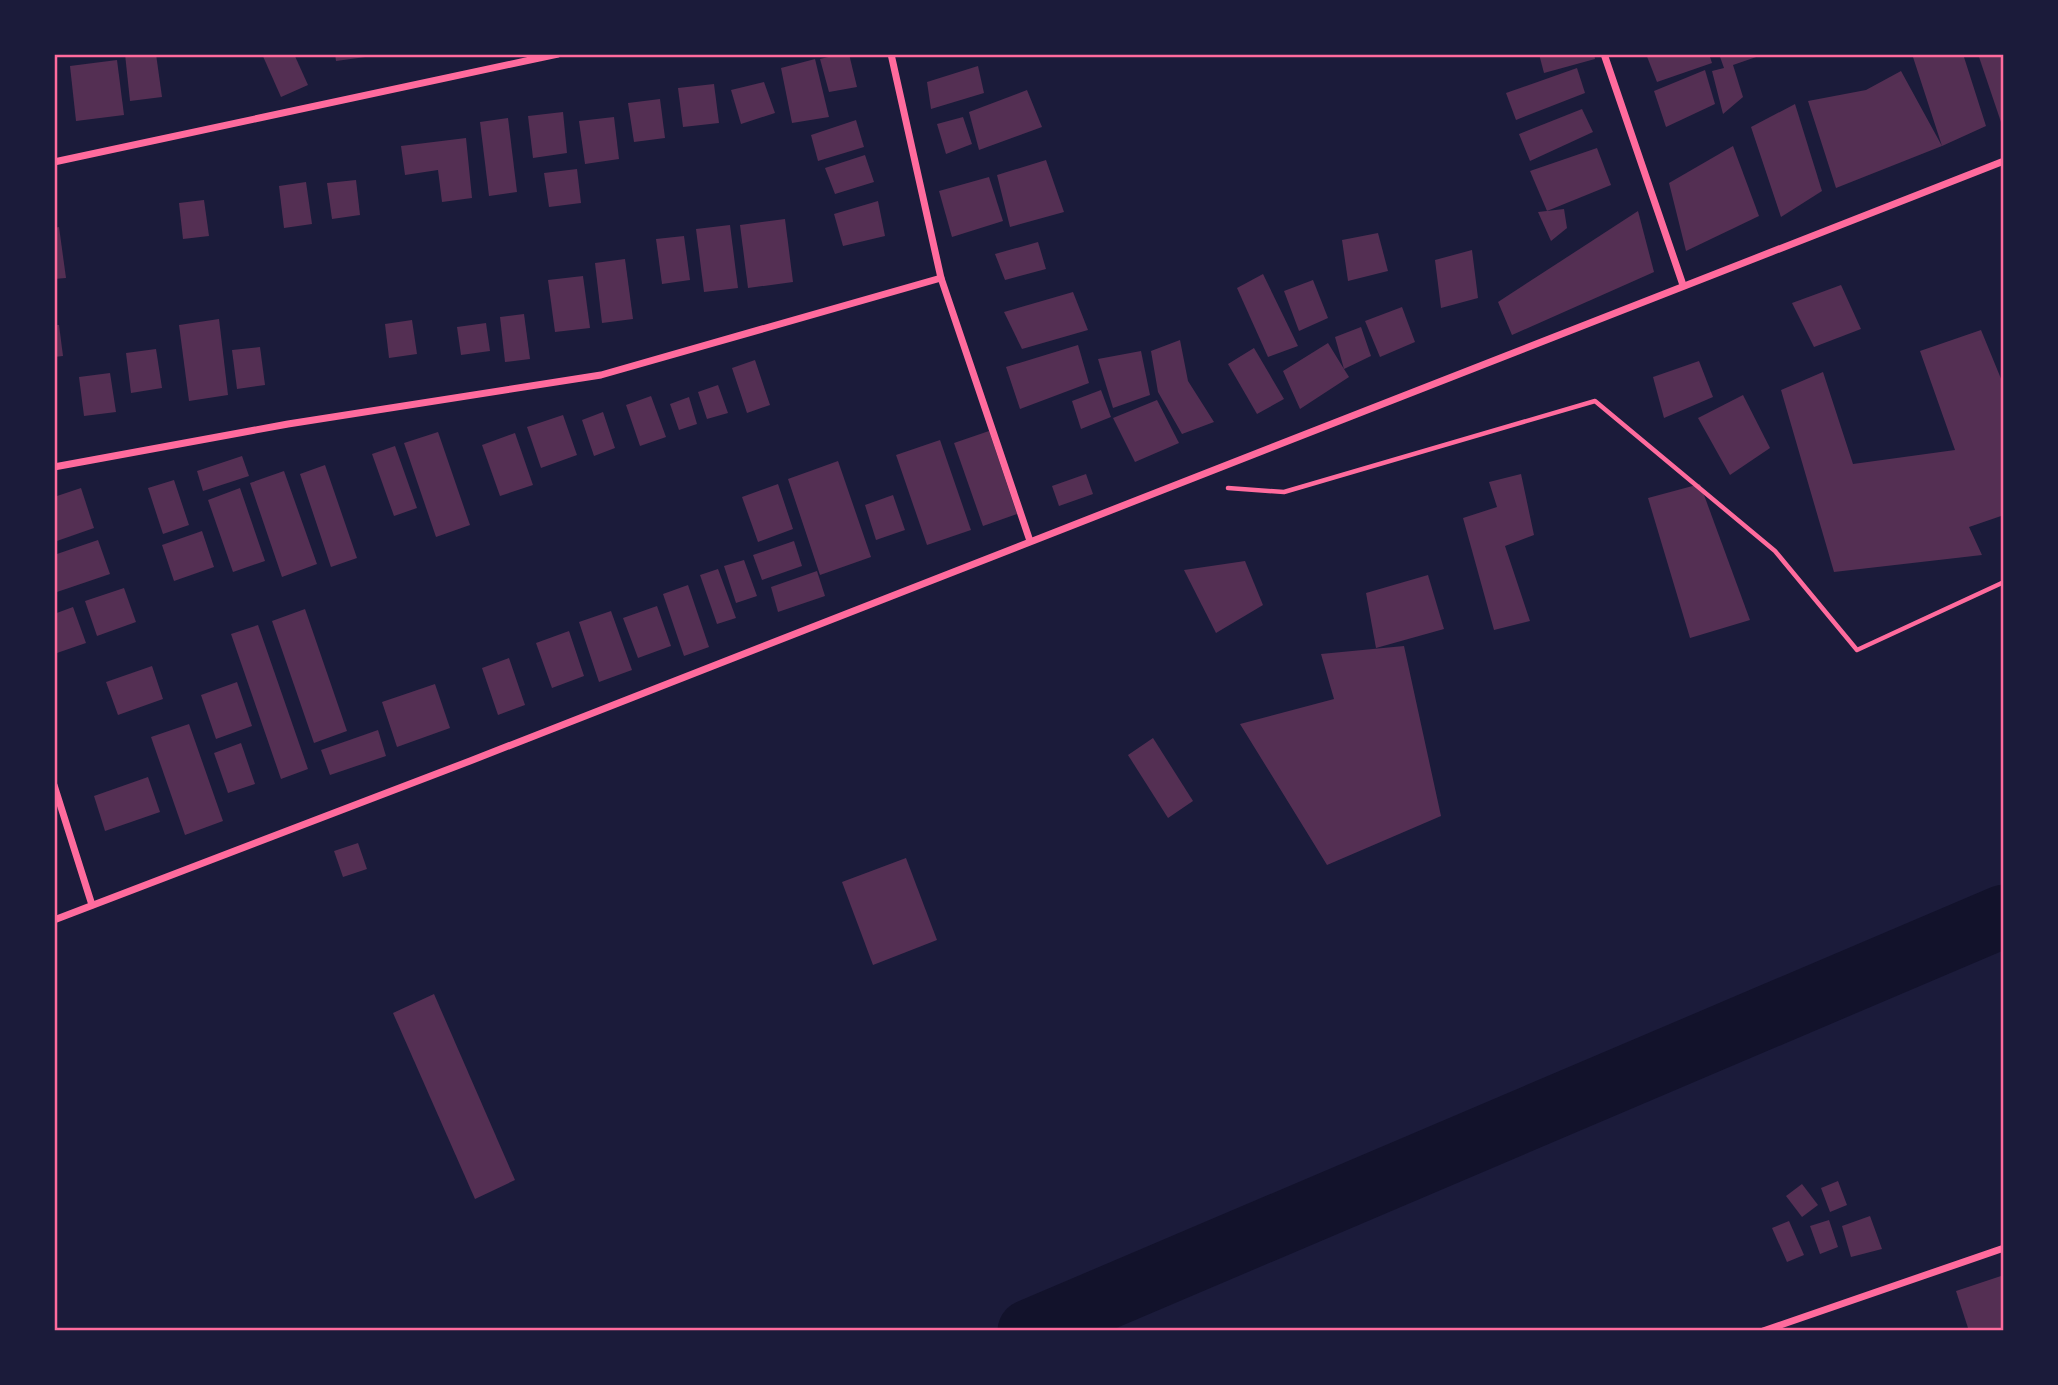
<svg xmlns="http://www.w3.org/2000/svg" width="2058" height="1385" viewBox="0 0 2058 1385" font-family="Literata,serif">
<rect width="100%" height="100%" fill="#1b1b3a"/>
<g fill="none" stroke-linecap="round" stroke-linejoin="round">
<polyline stroke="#12122b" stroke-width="63" points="1029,1331 2004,916"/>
</g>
<g fill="#542f53">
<polygon points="125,54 156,54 162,97 130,101"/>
<polygon points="262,54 294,54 308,85 281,97"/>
<polygon points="335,54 373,54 373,56 336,61"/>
<polygon points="841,54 849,54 857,87 829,92 820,59"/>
<polygon points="1539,54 1594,54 1595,59 1544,73"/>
<polygon points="1646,54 1709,54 1712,63 1657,82"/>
<polygon points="1719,54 1762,55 1733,65 1743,97 1723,114 1712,71 1724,68"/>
<polygon points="1912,54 1963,54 1986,126 1942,146 1836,188 1808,101 1866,90 1901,71 1942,146"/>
<polygon points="1978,54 2004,54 2004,128 2003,128"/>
<polygon points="815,59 829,117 792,123 781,68"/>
<polygon points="117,60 124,115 76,121 70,66"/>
<polygon points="978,66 984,93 931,109 927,82"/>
<polygon points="1577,68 1585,93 1516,120 1506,93"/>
<polygon points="1705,70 1715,104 1666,127 1654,91"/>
<polygon points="764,82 775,113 741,124 731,90"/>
<polygon points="714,84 719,123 683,127 678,88"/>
<polygon points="1027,90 1042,127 979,150 969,112"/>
<polygon points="660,99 665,138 634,142 628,103"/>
<polygon points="1795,104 1822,191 1781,217 1751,127"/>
<polygon points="1582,109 1593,132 1530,161 1519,134"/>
<polygon points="563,112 567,153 533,158 528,116"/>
<polygon points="614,117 619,159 585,164 579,121"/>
<polygon points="963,117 972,144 946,154 937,124"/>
<polygon points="508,118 517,192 489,196 480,122"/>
<polygon points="856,120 864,147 818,161 811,135"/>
<polygon points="466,138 472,198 442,202 438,170 405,175 401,146"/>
<polygon points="1733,146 1759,216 1686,251 1669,183"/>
<polygon points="1597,148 1611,185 1547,211 1530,171"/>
<polygon points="865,155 874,182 835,194 825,168"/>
<polygon points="1046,160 1064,212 1010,227 997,175"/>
<polygon points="577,169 581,203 549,207 544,173"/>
<polygon points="989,177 1003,221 952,237 939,191"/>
<polygon points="356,180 360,215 332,219 327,183"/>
<polygon points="306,182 312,224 284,228 279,186"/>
<polygon points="204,200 209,236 183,239 179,203"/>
<polygon points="878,201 885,236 843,246 834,214"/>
<polygon points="1564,209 1567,228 1551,241 1538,212"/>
<polygon points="1638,211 1654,272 1512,335 1498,302"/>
<polygon points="785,219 793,282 748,288 740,225"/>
<polygon points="730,225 738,288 704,292 696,229"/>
<polygon points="59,227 66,278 54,279 54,228"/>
<polygon points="1378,233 1388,271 1348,281 1342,240"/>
<polygon points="684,236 690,280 662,284 656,239"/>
<polygon points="1038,242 1046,269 1005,280 995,254"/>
<polygon points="1472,250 1478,298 1441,308 1435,260"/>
<polygon points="625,259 633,319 602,323 595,263"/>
<polygon points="1263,274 1298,346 1268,357 1237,288"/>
<polygon points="583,276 590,328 555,332 548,280"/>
<polygon points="1313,280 1328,318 1299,331 1284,291"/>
<polygon points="1841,285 1861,329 1814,347 1792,303"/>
<polygon points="1073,292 1088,330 1022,349 1004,312"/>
<polygon points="1402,307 1415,342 1380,357 1365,321"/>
<polygon points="524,314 530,359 505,362 500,317"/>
<polygon points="219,319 228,395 189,401 179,325"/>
<polygon points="412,320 417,354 389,358 385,324"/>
<polygon points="486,323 490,351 461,355 457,327"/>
<polygon points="54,325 59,325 63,356 54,357"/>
<polygon points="1361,327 1371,356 1344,369 1349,377 1300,409 1283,371 1328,343 1344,369 1335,337"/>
<polygon points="1981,330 2004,386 2004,515 1969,527 1982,555 1834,572 1781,390 1823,372 1853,464 1955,450 1920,351"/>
<polygon points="1180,340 1188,381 1214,422 1182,434 1158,392 1151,351"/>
<polygon points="1078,345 1089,383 1020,409 1006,367"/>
<polygon points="260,347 265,385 237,389 232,350"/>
<polygon points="1254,348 1284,399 1257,414 1228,364"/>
<polygon points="156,349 162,388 131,393 126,353"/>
<polygon points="1141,351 1150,395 1113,408 1098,359"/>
<polygon points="755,360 770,405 747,413 732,368"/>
<polygon points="1699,361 1713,397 1664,418 1653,377"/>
<polygon points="110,373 116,412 84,416 79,377"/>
<polygon points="718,385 728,413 707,419 698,392"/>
<polygon points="1101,390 1111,417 1081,429 1072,401"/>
<polygon points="1743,395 1770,448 1730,475 1698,418"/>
<polygon points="651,396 666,437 640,446 626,405"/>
<polygon points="689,397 697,424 679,430 670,404"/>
<polygon points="1157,400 1179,443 1135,462 1113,418"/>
<polygon points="603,412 615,448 594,456 582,420"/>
<polygon points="563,415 577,455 541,468 527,427"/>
<polygon points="989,431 1017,514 983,526 954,443"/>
<polygon points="438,432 470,525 436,537 404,443"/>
<polygon points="515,433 533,485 500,496 482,445"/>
<polygon points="940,440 971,530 927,545 896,455"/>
<polygon points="395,446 417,508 394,516 372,454"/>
<polygon points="242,456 249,476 203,491 197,471"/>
<polygon points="838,461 871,557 820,575 788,479"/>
<polygon points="325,465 357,558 331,567 300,474"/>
<polygon points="284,471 317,564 282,577 250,483"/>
<polygon points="1086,474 1093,494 1059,506 1052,486"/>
<polygon points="1521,474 1534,535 1505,546 1530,621 1494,630 1463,518 1497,507 1489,482"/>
<polygon points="174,480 189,525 163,534 148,488"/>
<polygon points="778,484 793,529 758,542 742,497"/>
<polygon points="1700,484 1750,620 1690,638 1648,498"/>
<polygon points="81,488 94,528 54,542 54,497"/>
<polygon points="240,488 265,561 233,572 208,500"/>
<polygon points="893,495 905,530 876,540 865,505"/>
<polygon points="202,531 214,567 174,581 162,545"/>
<polygon points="98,540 110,574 54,593 54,555"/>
<polygon points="794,541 802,566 762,580 753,555"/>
<polygon points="744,560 757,596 736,603 724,566"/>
<polygon points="1245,561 1263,605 1216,633 1184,570"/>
<polygon points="718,569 736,618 717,624 700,575"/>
<polygon points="817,571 825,596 778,612 771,587"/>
<polygon points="1428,575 1444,629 1376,648 1366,593"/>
<polygon points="688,585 709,647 684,656 663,594"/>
<polygon points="124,588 136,622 97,636 85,601"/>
<polygon points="657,606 671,646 638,658 623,618"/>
<polygon points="73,607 86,643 54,654 54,614"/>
<polygon points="305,609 347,731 314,743 272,621"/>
<polygon points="611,611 632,670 599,682 579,622"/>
<polygon points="258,625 308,769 281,779 231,634"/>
<polygon points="569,631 584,676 552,688 536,643"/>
<polygon points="1404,646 1441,816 1327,865 1240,724 1334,699 1321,654"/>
<polygon points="509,658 525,705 498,715 482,668"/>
<polygon points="152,666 163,699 118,715 106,682"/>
<polygon points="237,682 252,726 216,739 201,695"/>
<polygon points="435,684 450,728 397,747 382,702"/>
<polygon points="189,724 223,821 185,835 151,737"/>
<polygon points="378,730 386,756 330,775 321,750"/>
<polygon points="1153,738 1193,801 1168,818 1128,755"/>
<polygon points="241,743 255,784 228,793 214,753"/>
<polygon points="148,777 160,812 105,831 94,796"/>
<polygon points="358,843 367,869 343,877 334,851"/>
<polygon points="906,858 937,940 873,965 842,882"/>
<polygon points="434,994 515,1180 475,1199 393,1013"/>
<polygon points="1838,1181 1847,1205 1830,1212 1821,1188"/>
<polygon points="1802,1184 1818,1205 1802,1217 1786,1196"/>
<polygon points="1870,1216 1882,1249 1851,1257 1842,1226"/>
<polygon points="1829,1220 1838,1247 1820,1254 1810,1226"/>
<polygon points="1789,1221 1804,1255 1787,1262 1772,1228"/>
<polygon points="2004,1275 2004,1331 1969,1331 1956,1291"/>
</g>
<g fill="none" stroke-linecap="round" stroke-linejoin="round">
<polyline stroke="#ff6b9d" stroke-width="4.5" points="1228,488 1284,492 1595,401 1775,551 1857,650 2004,582"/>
<g stroke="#ff6b9d" stroke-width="7">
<polyline points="891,54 941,278 1030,541"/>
<polyline points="1604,54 1683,285"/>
<polyline points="54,162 558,54"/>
<polyline points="54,467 288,424 601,375 941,278"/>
<polyline points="54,785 92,905"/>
<polyline points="54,920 470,761 2004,161"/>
<polyline points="1763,1331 2004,1248"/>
</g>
</g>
<rect width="2058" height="1385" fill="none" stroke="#1b1b3a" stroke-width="112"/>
<rect x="56" y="56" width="1946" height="1273" fill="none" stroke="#ff6b9d" stroke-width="2.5"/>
</svg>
